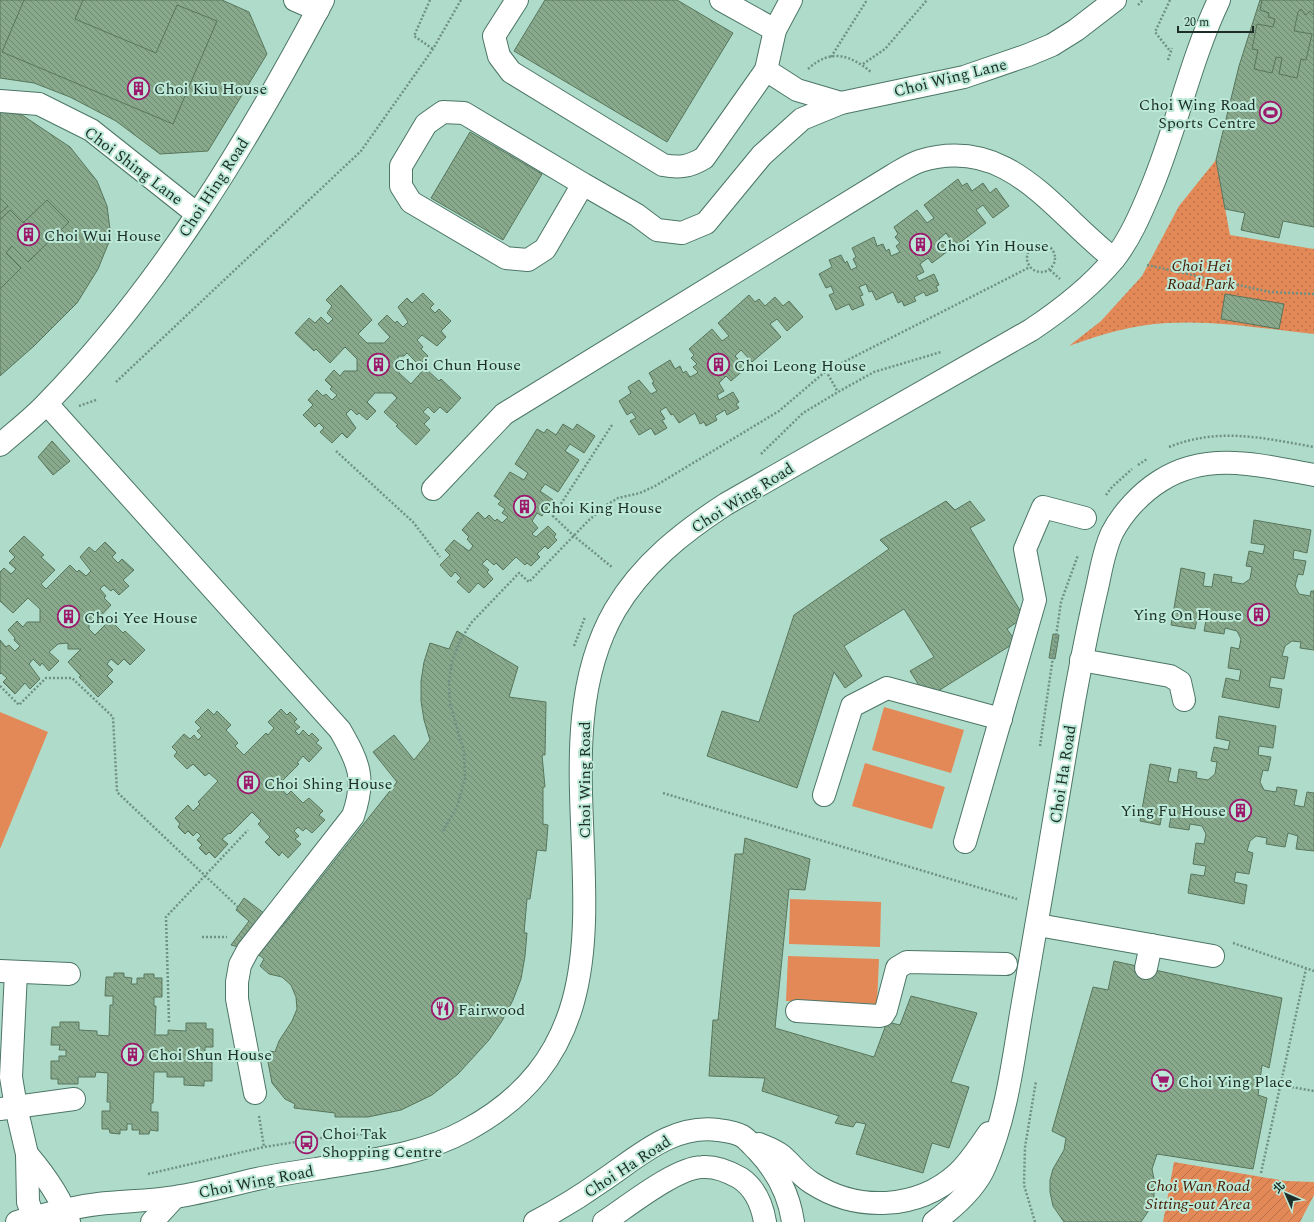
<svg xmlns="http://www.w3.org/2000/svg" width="1314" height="1222" viewBox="0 0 1314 1222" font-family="Spectral,'Noto Sans TC',serif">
<defs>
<pattern id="park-dots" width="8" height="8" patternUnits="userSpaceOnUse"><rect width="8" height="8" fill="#e38958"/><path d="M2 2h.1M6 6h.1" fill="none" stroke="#b77049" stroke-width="1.8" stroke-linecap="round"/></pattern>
<pattern id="garden-furrows" width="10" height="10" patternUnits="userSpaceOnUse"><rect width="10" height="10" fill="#e38958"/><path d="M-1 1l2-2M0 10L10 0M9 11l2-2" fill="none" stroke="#b77049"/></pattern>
<pattern id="building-back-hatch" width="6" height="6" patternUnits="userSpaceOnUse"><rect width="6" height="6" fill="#89a98d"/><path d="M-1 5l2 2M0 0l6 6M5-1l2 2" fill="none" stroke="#6f8a73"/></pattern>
</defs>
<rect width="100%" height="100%" fill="#afdcca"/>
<path fill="url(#park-dots)" d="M 1216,160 L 1230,235 L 1314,249 L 1314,334 C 1266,329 1216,320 1167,323 C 1133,325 1101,334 1069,346 L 1101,321 L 1142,276 L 1179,206 Z"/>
<polygon fill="url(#garden-furrows)" points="1174,1162 1286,1181 1314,1182 1314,1195 1300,1222 1163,1222"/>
<g fill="#e38958">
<polygon points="884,707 964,730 951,773 872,750"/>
<polygon points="0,712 48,732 0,849"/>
<polygon points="865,763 945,787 932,829 852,806"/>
<polygon points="790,899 881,902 880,947 789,944"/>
<polygon points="788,956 879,959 877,1004 786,1001"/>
</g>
<g fill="url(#building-back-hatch)" stroke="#58765c">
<polygon points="0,0 222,0 249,12 267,54 208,151 160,154 116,121 70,97 34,83 0,78"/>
<polygon points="24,0 83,0 75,19 156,53 177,5 217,21 173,124 2,52"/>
<polygon points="545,0 677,0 733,33 667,142 514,51"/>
<polygon points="1260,0 1314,0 1314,227 1283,221 1279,238 1241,230 1245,213 1225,209 1216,160 1239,66"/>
<polygon points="1262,0 1314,0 1314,15 1310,11 1306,15 1301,9 1298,12 1294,31 1312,34 1306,60 1301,59 1297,78 1279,74 1282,58 1276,57 1272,73 1254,69 1258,50 1252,49 1257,24 1273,27 1275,19 1268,17 1269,13 1260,10"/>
<polygon points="0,111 22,115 70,147 97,181 107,206 111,237 98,269 77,303 34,346 0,376"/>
<polygon points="470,132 542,174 503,240 431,198"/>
<polygon points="958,179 962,186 967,183 972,191 983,183 990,193 996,188 1009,206 993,218 983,205 976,210 986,223 955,246 946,233 939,239 948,251 932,263 928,258 920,264 924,272 916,276 919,281 934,274 939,285 936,286 938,291 926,296 924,292 914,297 916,301 904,306 902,301 898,303 893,292 876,300 872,291 869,292 866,284 859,287 863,295 860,296 864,305 852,310 849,304 836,310 829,295 834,293 831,286 826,288 819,274 832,267 829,260 841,255 845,263 847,261 851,270 857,267 853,259 856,257 852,248 874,237 877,246 883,244 886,251 889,249 891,256 898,253 900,252 896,246 900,243 895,237 898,234 894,227 917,210 927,223 934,218 924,205"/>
<polygon points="0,198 8,206 0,213"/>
<polygon points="47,200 69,222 28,262 12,246 6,253 21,268 0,289 0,220 10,210 23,223"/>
<polygon points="341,285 372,320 358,334 367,343 384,343 390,337 378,324 387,315 395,323 397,321 403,327 408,322 398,307 407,298 412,303 423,293 434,304 430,308 435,313 439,309 451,321 441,331 446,337 437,346 422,335 417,340 423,347 421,349 428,356 419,365 407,353 404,356 398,356 399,373 411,384 425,368 439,381 441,379 461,398 447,413 440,407 434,413 428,407 423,412 430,418 424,424 430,430 416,445 396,426 398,425 384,412 397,398 392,393 375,393 367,402 376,411 367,420 359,413 357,415 351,409 346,414 356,428 347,438 342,433 332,443 320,432 324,428 319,423 315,427 303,415 313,405 308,400 317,390 323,396 326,394 332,400 337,395 330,389 332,387 325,380 334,370 340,376 344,371 357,371 357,359 345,347 330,363 316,349 314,351 295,333 309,318 315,323 321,317 328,324 333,319 327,313 332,306 326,300"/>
<polygon points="1225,294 1284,304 1279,329 1221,319"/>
<polygon points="749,295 755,302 759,299 765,306 775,297 783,306 789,301 803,317 787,331 777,319 770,324 781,337 752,362 741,350 735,356 746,368 731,381 726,376 719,383 724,391 717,395 719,400 733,392 739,402 736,404 739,408 727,415 725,410 715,416 717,420 706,426 704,422 700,424 695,413 679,423 673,414 671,415 666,407 660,411 665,419 662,420 667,428 655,435 651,428 639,435 630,421 636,418 632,412 627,415 619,401 631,393 628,387 639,380 651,394 657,391 652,383 654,382 649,373 670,360 675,369 680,366 683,373 686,371 690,377 696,374 698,372 693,367 697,364 691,358 694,355 689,349 712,329 722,341 729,336 718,323"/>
<polygon points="563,424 573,430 577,424 595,436 584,453 570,444 565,451 579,460 558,492 545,484 540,491 553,500 542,516 537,513 532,521 538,528 532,534 536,537 548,526 556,534 554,537 557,540 548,549 545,546 537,554 540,557 531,566 527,563 525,565 516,557 503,570 496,563 494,565 487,559 482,564 489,570 487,572 493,579 484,588 478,583 469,593 457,582 461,578 455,572 451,577 440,565 450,555 445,550 454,540 469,551 473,546 467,539 469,537 462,530 478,512 485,519 489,515 495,521 497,519 502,523 508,517 502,513 505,509 498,504 501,501 494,496 510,472 524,480 528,473 515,464 537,429 544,433 547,429 556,435"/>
<polygon points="52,441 70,461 53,475 38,457"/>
<polygon points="946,501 955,510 970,501 985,520 970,528 1024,617 1007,629 1016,642 927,698 910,671 934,657 904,609 844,646 862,676 845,688 834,672 797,788 707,756 722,711 759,722 794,615 889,549 880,540"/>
<polygon points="1254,520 1311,530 1307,553 1294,550 1293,559 1306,561 1303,575 1298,574 1295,586 1299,594 1310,596 1311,591 1314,591 1314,650 1300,648 1301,642 1292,641 1285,646 1282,656 1288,657 1284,679 1271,677 1269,687 1282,689 1279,708 1222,697 1226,678 1239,681 1241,670 1228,668 1231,647 1239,649 1241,639 1237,631 1225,628 1224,634 1204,631 1207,615 1198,614 1195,629 1171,625 1181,568 1205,573 1203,586 1212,587 1214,574 1232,577 1231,582 1243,584 1250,579 1252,567 1246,566 1249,551 1263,554 1265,545 1251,543"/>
<polygon points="24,536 44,555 41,557 55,570 41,584 46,589 70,565 77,572 79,570 86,576 91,571 80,557 89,547 95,552 105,542 116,553 112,557 118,563 122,559 134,570 123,580 129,586 119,595 113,589 111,591 104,585 100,589 106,596 104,598 111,605 96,621 89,621 89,629 95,635 110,620 123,633 125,631 145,650 130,665 124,659 118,665 111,659 107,664 113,670 107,676 113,682 98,697 79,677 81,676 68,662 81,649 68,649 68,643 58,644 49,652 59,661 49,671 42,663 40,666 33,659 29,664 40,679 30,689 25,683 15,694 3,682 7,678 1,673 0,674 0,640 6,647 9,645 15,651 20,646 14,640 15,638 8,630 17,621 23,627 27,622 40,622 40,609 28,598 13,613 0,601 0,572 4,568 11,574 16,569 9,563 15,557 9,551"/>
<polygon points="457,631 518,667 509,697 546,702 545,755 542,755 545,787 543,787 543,824 548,825 546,851 537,850 530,899 527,899 524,933 527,933 525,956 521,979 513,1000 502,1021 489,1040 458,1074 432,1095 401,1110 368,1117 335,1117 335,1113 294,1108 295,1104 285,1099 272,1083 268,1062 270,1051 275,1052 279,1041 292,1021 297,1009 296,997 291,985 282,977 269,974 260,966 264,959 254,951 231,945 249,921 236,910 244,898 282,927 397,782 373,752 394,735 414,760 430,740 424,720 421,701 421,681 424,662 430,643 449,649"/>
<polygon points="1053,634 1059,635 1055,659 1049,658"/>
<polygon points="208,709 214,715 217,711 231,725 226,730 238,743 235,746 244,755 266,733 268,735 274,728 268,722 281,709 287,715 290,712 297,719 294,722 300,727 295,731 299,735 303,730 309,736 312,733 319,740 316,743 322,748 309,762 303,756 297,763 299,764 278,785 287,795 291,791 303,803 309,798 323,811 319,815 325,820 312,833 306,828 303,831 298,827 294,831 299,836 295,839 301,844 288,858 282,852 279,856 265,842 270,837 258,824 261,821 252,812 230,834 229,833 222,839 228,844 215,858 209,852 206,855 199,848 202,845 197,840 201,836 197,832 193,836 188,831 185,834 178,827 180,824 175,818 188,805 193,811 200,804 198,802 218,781 209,773 205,776 193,764 187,769 174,756 177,752 172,747 184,734 190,739 194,735 198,740 202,736 197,731 201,728 195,722"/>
<polygon points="1219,716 1276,726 1273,748 1259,746 1258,755 1271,757 1268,771 1263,770 1260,782 1264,790 1276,792 1277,787 1297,790 1294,805 1304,807 1307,792 1314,793 1314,851 1296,849 1298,836 1288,833 1285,847 1266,844 1267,838 1256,836 1250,841 1247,851 1253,853 1249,874 1236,872 1234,882 1247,885 1244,904 1188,893 1191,874 1204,876 1206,866 1193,864 1196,843 1204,844 1206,834 1202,826 1190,824 1189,830 1169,827 1172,811 1163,809 1160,825 1140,821 1150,764 1171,768 1168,781 1177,783 1179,769 1197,772 1196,778 1208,780 1215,774 1217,762 1211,761 1214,747 1228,750 1230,741 1216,738"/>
<polygon points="745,838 810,859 805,890 789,889 775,1028 874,1057 887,1022 900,1025 911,996 977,1013 951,1082 969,1087 949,1148 932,1143 923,1173 856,1154 866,1124 856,1122 853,1127 835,1123 839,1116 762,1091 765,1078 709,1076 713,1020 718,1020 735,854 743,854"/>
<polygon points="1114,961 1282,998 1269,1068 1262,1065 1258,1095 1267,1098 1253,1169 1157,1154 1152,1169 1154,1179 1154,1198 1151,1207 1141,1222 1064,1222 1053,1206 1050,1192 1050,1180 1053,1169 1064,1150 1066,1138 1052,1131 1093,987 1108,990"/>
<polygon points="114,973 124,973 124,977 132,978 131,984 137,984 137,978 144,978 144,974 154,974 154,978 162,978 162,997 154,997 154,1006 156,1006 155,1035 168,1035 168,1030 186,1031 186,1023 206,1023 206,1029 213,1029 213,1047 205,1047 205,1052 198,1052 198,1057 205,1057 204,1062 212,1062 212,1081 204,1081 204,1086 184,1085 184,1077 167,1077 167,1072 154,1072 153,1103 151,1103 151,1112 158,1112 158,1131 150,1130 149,1134 139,1134 140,1130 132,1130 132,1124 127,1124 127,1130 120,1130 120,1134 110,1133 109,1129 102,1129 102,1111 110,1111 110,1102 107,1102 108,1073 96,1072 95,1077 78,1077 78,1084 58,1084 58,1079 51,1079 51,1061 59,1061 59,1056 66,1056 66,1050 59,1050 60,1045 51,1045 52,1027 60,1027 60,1022 79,1022 79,1030 97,1031 97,1035 109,1036 110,1005 113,1005 113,996 105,996 106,977 114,977"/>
</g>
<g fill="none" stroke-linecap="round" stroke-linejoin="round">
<defs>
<g id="minor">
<polyline points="295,0 318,10"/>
<path d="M 517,0 L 494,36 L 499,56 L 511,72 L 663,165 C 679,168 689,167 704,158 L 766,70"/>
<polyline points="721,0 775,30"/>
<polyline points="791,0 775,30 766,70 797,90 841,103"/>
<polyline points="0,101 39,104 91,130 197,214"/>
<polyline points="583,184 464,113 443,112 426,124 401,166 401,186 411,202 506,258 528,260 545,249 583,184 637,215 657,230 682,233 706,223 762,155 802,119 841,103 964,77 1028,55 1052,45 1076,30 1115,0"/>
<path d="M 47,404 L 340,730 C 359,763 366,779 353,816 L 248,950 L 240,965 L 237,982 L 237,999 L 255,1093"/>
<path d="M 0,445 C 16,431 33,418 47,403 C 161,286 247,143 323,0"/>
<path d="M 433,489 L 504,414 L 893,175 C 902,170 911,164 920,161 C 1009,134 1053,212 1114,259"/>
<polyline points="1081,660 1170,676 1180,682 1184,700"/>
<polyline points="824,795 852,706 887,688 1001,719"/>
<polyline points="965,842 1035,600 1025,549 1043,507 1085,518"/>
<polyline points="1038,925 1213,956"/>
<polyline points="1146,968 1151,945"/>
<polyline points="0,971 69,974"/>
<polyline points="16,972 11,1077 16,1107 27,1154 28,1202 35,1222"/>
<polyline points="797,1011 879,1016 883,1015 886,1010 897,968 907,962 1006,964"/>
<polyline points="0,1109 74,1099"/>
<path d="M 759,1144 C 766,1147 775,1150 781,1155 C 792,1164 799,1175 812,1183 C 857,1212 917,1210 957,1174 C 970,1162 979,1147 989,1133"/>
<path d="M 27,1154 C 44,1174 61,1197 69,1222"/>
<path d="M 17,1222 C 43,1215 71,1207 98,1204 C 124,1201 150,1201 175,1197 C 203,1193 230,1185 257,1179 C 276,1175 296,1172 316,1169 C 366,1160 419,1156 465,1131 C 679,1017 519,776 615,610 C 642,564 683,532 726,504 L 1031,330 C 1061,310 1091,287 1114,259 C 1130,239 1141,213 1151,189 C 1177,127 1190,61 1219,0"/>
<polyline points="152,1222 174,1198"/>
<path d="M 535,1222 C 558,1210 581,1196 602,1181 C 638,1157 672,1124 718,1130 C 726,1131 735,1132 742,1136 C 747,1139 753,1146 757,1150 C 777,1171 789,1194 793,1222"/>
<path d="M 604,1222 C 627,1207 675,1168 702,1167 C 716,1166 728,1171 740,1178 C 755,1188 762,1204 765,1222"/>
<path d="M 934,1222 C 953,1208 976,1188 985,1166 C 1007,1116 1013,1060 1022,1008 C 1040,906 1057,803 1074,701 C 1081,663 1088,626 1097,588 C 1101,570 1104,550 1112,533 C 1123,512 1141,493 1160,481 C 1208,450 1263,466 1314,475"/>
</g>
</defs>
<use href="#minor" stroke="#4c7666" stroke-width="24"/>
<g stroke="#6f9183" stroke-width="2.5" stroke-dasharray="2 2" stroke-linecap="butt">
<polyline points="430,0 414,36 433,49"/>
<polyline points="1170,0 1155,32 1170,51"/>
<polyline points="1138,5 1143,0"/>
<polyline points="831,57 867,0"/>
<polyline points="1168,60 1172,48"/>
<polyline points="863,64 885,49 927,0"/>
<path d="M 808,69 C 831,48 850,55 871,72"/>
<circle cx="1041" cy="258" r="14"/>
<polyline points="1147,265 1270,292 1314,294"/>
<polyline points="1050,270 1060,279"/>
<polyline points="826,371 838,392"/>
<polyline points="116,382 361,151 433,49 461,0"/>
<polyline points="79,406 96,400"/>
<polyline points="612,425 553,516 574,536 613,568"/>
<path d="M 1169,447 C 1219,427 1263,438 1314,447"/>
<polyline points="336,451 413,522 440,557"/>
<polyline points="761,454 803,413 838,392 874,372 941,352"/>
<polyline points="1138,465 1147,459"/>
<polyline points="1106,495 1112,487 1132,469"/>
<polyline points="574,646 585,617"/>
<polyline points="0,686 19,705 46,678 72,678 113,717 117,792 238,907"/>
<polyline points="1040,746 1061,602 1078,555"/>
<polyline points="663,793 1017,899"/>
<polyline points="443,831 457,807 465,779 464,752 450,704 449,683 452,661 460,641 471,623 519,573 529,582 589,520 608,504 618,498 640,493 655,486 779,411 826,371 1030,267"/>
<polyline points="202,937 227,937"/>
<polyline points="1233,943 1314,971"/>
<polyline points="169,1022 166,917 248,830"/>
<polyline points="1280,1085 1314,1091"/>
<polyline points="259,1116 264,1147"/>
<polyline points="1261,1173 1306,969"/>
<polyline points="148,1174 264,1147 321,1138 373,1133"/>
<polyline points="1035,1222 1024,1185 1025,1147 1036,1081"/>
</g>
<use href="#minor" stroke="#fff" stroke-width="22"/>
</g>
<defs>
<symbol id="building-ring" viewBox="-11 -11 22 22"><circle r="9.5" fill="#bce9d7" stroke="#9c196c" stroke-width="1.5"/><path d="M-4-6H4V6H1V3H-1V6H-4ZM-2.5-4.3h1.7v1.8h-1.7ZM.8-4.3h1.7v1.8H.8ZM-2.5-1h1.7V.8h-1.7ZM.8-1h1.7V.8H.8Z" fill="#9c196c"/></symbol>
<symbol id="stadium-ring" viewBox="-11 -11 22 22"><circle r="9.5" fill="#bce9d7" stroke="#9c196c" stroke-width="1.5"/><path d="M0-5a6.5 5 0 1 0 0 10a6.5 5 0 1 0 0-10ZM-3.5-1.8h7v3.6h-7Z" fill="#9c196c"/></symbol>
<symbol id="restaurant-ring" viewBox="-11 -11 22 22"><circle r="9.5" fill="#bce9d7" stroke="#9c196c" stroke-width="1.5"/><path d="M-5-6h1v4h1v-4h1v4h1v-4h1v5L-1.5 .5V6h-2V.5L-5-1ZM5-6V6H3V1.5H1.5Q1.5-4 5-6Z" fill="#9c196c"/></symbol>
<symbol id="supermarket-ring" viewBox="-11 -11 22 22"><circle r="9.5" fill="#bce9d7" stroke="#9c196c" stroke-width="1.5"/><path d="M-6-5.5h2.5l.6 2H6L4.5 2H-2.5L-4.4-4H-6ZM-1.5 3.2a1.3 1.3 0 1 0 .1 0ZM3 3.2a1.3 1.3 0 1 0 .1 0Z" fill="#9c196c"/></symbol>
<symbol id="bus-ring" viewBox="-11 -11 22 22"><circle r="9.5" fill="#bce9d7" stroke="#9c196c" stroke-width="1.5"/><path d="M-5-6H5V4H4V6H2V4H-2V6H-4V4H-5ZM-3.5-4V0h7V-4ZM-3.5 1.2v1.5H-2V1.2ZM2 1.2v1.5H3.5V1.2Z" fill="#9c196c"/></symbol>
</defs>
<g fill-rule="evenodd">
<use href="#building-ring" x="126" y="76" width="25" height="25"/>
<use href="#stadium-ring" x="1258" y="100" width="25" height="25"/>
<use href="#building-ring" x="16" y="222" width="25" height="25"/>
<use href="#building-ring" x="908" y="232" width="25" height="25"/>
<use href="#building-ring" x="366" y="352" width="25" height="25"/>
<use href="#building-ring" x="706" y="352" width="25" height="25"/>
<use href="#building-ring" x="512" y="494" width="25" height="25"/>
<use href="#building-ring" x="1246" y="602" width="25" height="25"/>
<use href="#building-ring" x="56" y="604" width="25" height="25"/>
<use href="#building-ring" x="236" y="770" width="25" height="25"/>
<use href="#building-ring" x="1228" y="798" width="25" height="25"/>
<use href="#restaurant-ring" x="430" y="996" width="25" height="25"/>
<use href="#building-ring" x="120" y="1042" width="25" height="25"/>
<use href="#supermarket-ring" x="1150" y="1068" width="25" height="25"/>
<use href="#bus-ring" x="294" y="1130" width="25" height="25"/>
</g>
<g text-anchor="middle" stroke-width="4" stroke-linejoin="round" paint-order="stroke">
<g font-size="16" fill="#1c2e27" stroke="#bce9d7">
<text transform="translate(950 77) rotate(-14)" y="6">Choi Wing Lane</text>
<text transform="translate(134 165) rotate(37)" y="6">Choi Shing Lane</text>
<text transform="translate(213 187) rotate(-57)" y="6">Choi Hing Road</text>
<text transform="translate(742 497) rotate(-32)" y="6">Choi Wing Road</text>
<text transform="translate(1062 774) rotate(-81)" y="6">Choi Ha Road</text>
<text transform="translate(584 780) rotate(-90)" y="6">Choi Wing Road</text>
<text transform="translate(627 1166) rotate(-33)" y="6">Choi Ha Road</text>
<text transform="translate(256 1181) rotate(-11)" y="6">Choi Wing Road</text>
</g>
<g font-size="16" fill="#1c2e27" stroke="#bce9d7" text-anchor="start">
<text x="154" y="94">Choi Kiu House</text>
<text x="1256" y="110" text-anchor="end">Choi Wing Road<tspan x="1256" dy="18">Sports Centre</tspan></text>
<text x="44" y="241">Choi Wui House</text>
<text x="936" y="251">Choi Yin House</text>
<text x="394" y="370">Choi Chun House</text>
<text x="734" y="371">Choi Leong House</text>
<text x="540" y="513">Choi King House</text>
<text x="1242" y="620" text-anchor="end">Ying On House</text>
<text x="84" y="623">Choi Yee House</text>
<text x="264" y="789">Choi Shing House</text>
<text x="1226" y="816" text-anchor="end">Ying Fu House</text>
<text x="458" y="1015">Fairwood</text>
<text x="148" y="1060">Choi Shun House</text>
<text x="1178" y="1087">Choi Ying Place</text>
<text x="322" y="1139">Choi Tak<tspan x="322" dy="18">Shopping Centre</tspan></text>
</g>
<g font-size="16" font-style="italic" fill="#482009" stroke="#bce9d7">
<text x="1201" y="271">Choi Hei<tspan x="1201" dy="18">Road Park</tspan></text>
<text x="1198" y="1191">Choi Wan Road<tspan x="1198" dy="18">Sitting-out Area</tspan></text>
</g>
</g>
<g transform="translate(1286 1194) rotate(315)" stroke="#bce9d7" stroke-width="3" paint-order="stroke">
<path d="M0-3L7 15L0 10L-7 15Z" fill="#1c2e27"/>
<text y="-6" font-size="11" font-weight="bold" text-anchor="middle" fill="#1c2e27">北</text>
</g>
<path d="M1178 26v6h75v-6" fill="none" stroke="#1c2e27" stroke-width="2"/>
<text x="1184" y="26" font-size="12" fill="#1c2e27" stroke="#bce9d7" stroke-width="3" paint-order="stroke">20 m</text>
</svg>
